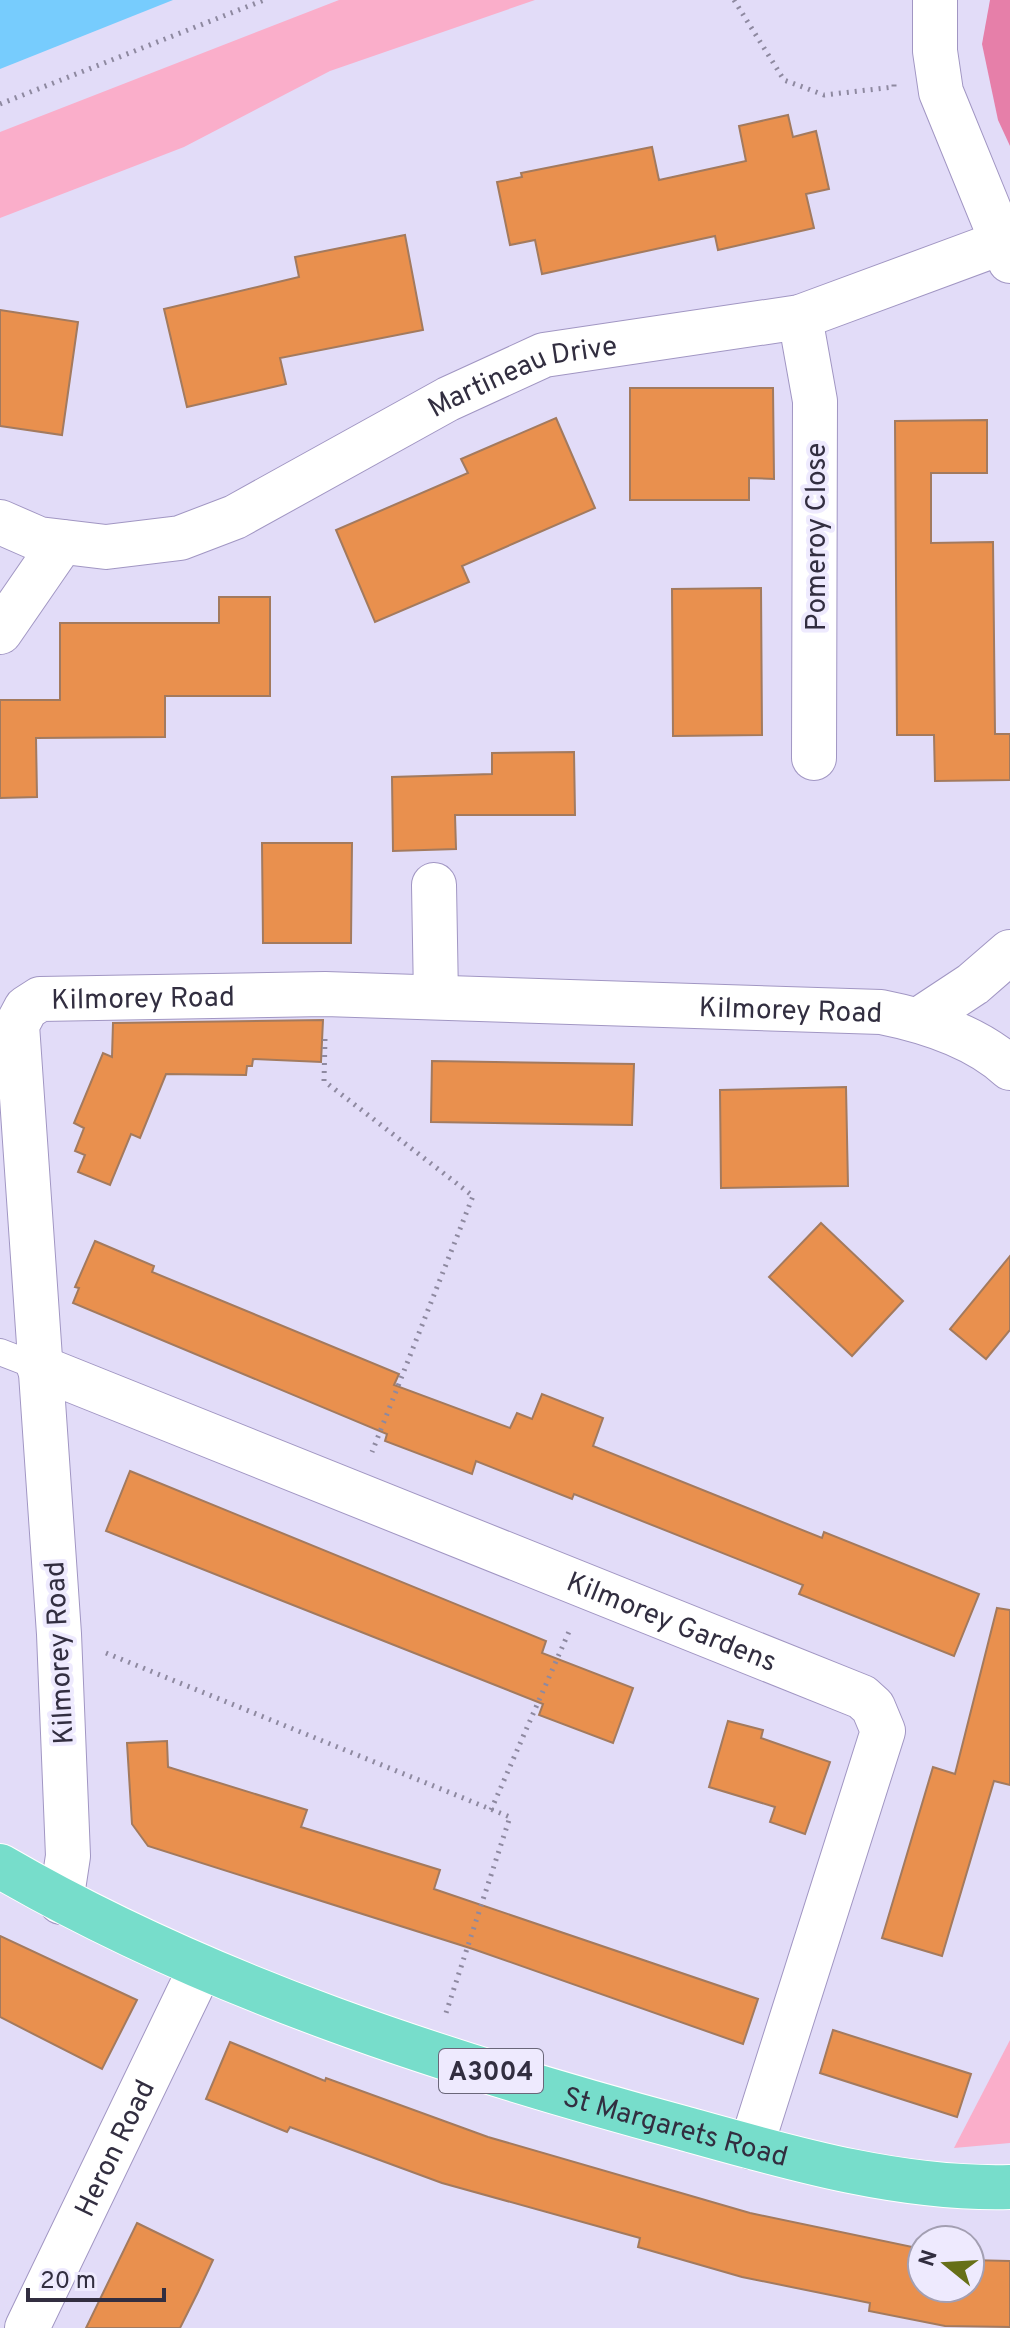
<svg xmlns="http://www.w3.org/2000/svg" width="1010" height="2328" viewBox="0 0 1010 2328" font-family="Overpass,sans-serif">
<rect width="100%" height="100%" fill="#e2dcf8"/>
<g fill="#faaeca">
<polygon points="339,0 535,0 330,71 184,147 0,218 0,132"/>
<polygon points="1010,2040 1010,2143 954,2148"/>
</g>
<polygon fill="#e67fa9" points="990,0 1010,0 1010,146 998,120 982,44"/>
<polygon fill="#77ccfd" points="0,0 173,0 0,69"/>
<g fill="#e9904e" stroke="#a37a5e" stroke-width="2">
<polygon points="788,115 793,137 816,131 829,189 806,194 814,228 718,250 715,236 542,274 535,240 510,245 497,182 522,177 521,173 652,147 659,180 746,161 739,126"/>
<polygon points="405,235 423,330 280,358 286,384 187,407 164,309 299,277 295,257"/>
<polygon points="0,310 78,322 62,435 0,426"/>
<polygon points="630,388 773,388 774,479 749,478 749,500 630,500"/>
<polygon points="556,418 595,508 462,566 469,582 375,622 336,530 468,473 461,459"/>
<polygon points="987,420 987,473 931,473 931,543 993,542 995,734 1010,734 1010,780 935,781 934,735 897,735 895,421"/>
<polygon points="761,588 762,735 673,736 672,589"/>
<polygon points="219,597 270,597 270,696 165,696 165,737 36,738 37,797 0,798 0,700 60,700 60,623 219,623"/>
<polygon points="574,752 575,815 455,815 456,849 393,851 392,777 492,774 492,753"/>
<polygon points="262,843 352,843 351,943 263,943"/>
<polygon points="323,1020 321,1062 253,1059 252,1066 247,1066 246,1075 166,1074 140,1138 131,1134 110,1185 78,1172 85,1155 75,1151 84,1128 74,1123 103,1053 112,1057 113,1023"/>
<polygon points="432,1061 634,1064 632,1125 431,1122"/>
<polygon points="846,1087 848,1186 721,1188 720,1090"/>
<polygon points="821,1223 903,1301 852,1356 769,1277"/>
<polygon points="95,1241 154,1266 152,1272 399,1374 394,1385 510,1428 517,1413 532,1419 542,1394 603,1418 593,1446 822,1538 824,1532 979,1594 954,1656 799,1594 803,1585 574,1494 572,1499 476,1461 472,1474 385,1441 387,1434 73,1303 79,1288 75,1287"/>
<polygon points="1010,1256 1010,1330 986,1359 950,1329"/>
<polygon points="130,1471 546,1641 542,1653 633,1688 613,1743 539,1715 543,1704 106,1531"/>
<polygon points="997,1608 1010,1610 1010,1785 994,1781 942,1956 882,1938 933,1767 955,1774"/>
<polygon points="728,1721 763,1730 761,1738 830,1762 805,1834 770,1822 775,1807 709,1787"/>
<polygon points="167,1741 168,1767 307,1810 301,1827 440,1870 434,1889 758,1999 743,2044 473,1949 148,1846 132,1824 127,1743"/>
<polygon points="0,1936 137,2000 102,2069 0,2017"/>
<polygon points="833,2030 971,2074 957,2117 820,2073"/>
<polygon points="230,2042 325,2081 326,2078 488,2137 750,2213 922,2249 922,2288 970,2288 970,2260 1010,2261 1010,2327 945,2326 869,2311 870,2303 742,2277 638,2247 640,2238 442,2183 290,2127 287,2132 206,2099"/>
<polygon points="137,2223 213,2260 198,2292 180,2328 86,2328"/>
</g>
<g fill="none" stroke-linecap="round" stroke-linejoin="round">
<defs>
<polyline id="lane" points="0,1352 39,1367"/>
<g id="street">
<polyline points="935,0 935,51 941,92 1010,261"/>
<polyline points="800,317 815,401 814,758"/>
<path id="s1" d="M 0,522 L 39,539 L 106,547 L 180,538 L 235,517 L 448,399 L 544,355 L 800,317 L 1003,242"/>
<polyline points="0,632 62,542"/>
<polyline points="434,885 436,997"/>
<polyline points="920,1019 973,984 1010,952"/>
<path id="s2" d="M 39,1367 L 862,1697 L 873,1707 L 883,1731 L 751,2147"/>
<path id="s3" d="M 61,1902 L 68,1856 L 59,1634 L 17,1025 L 26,1008 L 40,999 L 325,994 L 881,1012 C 926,1021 975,1036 1010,1068"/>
<path id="s4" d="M 27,2328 L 201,1967"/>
</g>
<g id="primary">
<path id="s5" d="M 0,1866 C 210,1988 450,2065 683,2128 C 790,2158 899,2190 1010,2187"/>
</g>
</defs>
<use href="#lane" stroke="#a196c3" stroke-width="28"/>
<use href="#street" stroke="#a196c3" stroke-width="46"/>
<use href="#primary" stroke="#fff" stroke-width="46"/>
<g stroke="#8e89a0" stroke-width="5" stroke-dasharray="2 6" stroke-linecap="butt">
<polyline points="734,0 784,80 824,95 894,87 894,83"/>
<polyline points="0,104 264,0"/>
<polyline points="325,1039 324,1081 473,1196 372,1452"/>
<polyline points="106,1653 510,1817 446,2013"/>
<polyline points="491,1810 571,1627"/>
</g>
<use href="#lane" stroke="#fff" stroke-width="26"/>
<use href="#street" stroke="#fff" stroke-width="44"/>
<use href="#primary" stroke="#77ddcb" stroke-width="44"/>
</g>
<g text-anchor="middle" stroke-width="8" stroke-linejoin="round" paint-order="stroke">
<rect fill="#eeeafe" stroke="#6a6679" stroke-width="2" x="439" y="2049" width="104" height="44" rx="6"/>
<g font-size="26" font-weight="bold" fill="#322e40">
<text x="491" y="2080">A3004</text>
</g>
<g font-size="28" fill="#322e40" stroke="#eeeafe">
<text dy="10" stroke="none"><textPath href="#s1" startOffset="566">Martineau Drive</textPath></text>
<text transform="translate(815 537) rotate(-90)" y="10">Pomeroy Close</text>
<text dy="10" stroke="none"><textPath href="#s3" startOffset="1018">Kilmorey Road</textPath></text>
<text dy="10" stroke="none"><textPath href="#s3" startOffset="1666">Kilmorey Road</textPath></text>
<text dy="10" stroke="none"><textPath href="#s2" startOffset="682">Kilmorey Gardens</textPath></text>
<text transform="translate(58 1653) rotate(-93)" y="10">Kilmorey Road</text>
<text dy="10" stroke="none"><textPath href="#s5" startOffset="726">St Margarets Road</textPath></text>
<text dy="10" stroke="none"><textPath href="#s4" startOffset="200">Heron Road</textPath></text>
</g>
</g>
<g transform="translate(946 2264) rotate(288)"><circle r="38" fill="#eeeafe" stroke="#a39fb2" stroke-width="2"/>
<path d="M0-6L14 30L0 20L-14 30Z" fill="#666f17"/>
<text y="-12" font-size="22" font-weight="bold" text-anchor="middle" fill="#322e40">N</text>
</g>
<path d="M28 2288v12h136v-12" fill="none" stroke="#322e40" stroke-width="4"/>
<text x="40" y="2288" font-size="24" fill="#322e40" stroke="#eeeafe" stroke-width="6" paint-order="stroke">20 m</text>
</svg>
